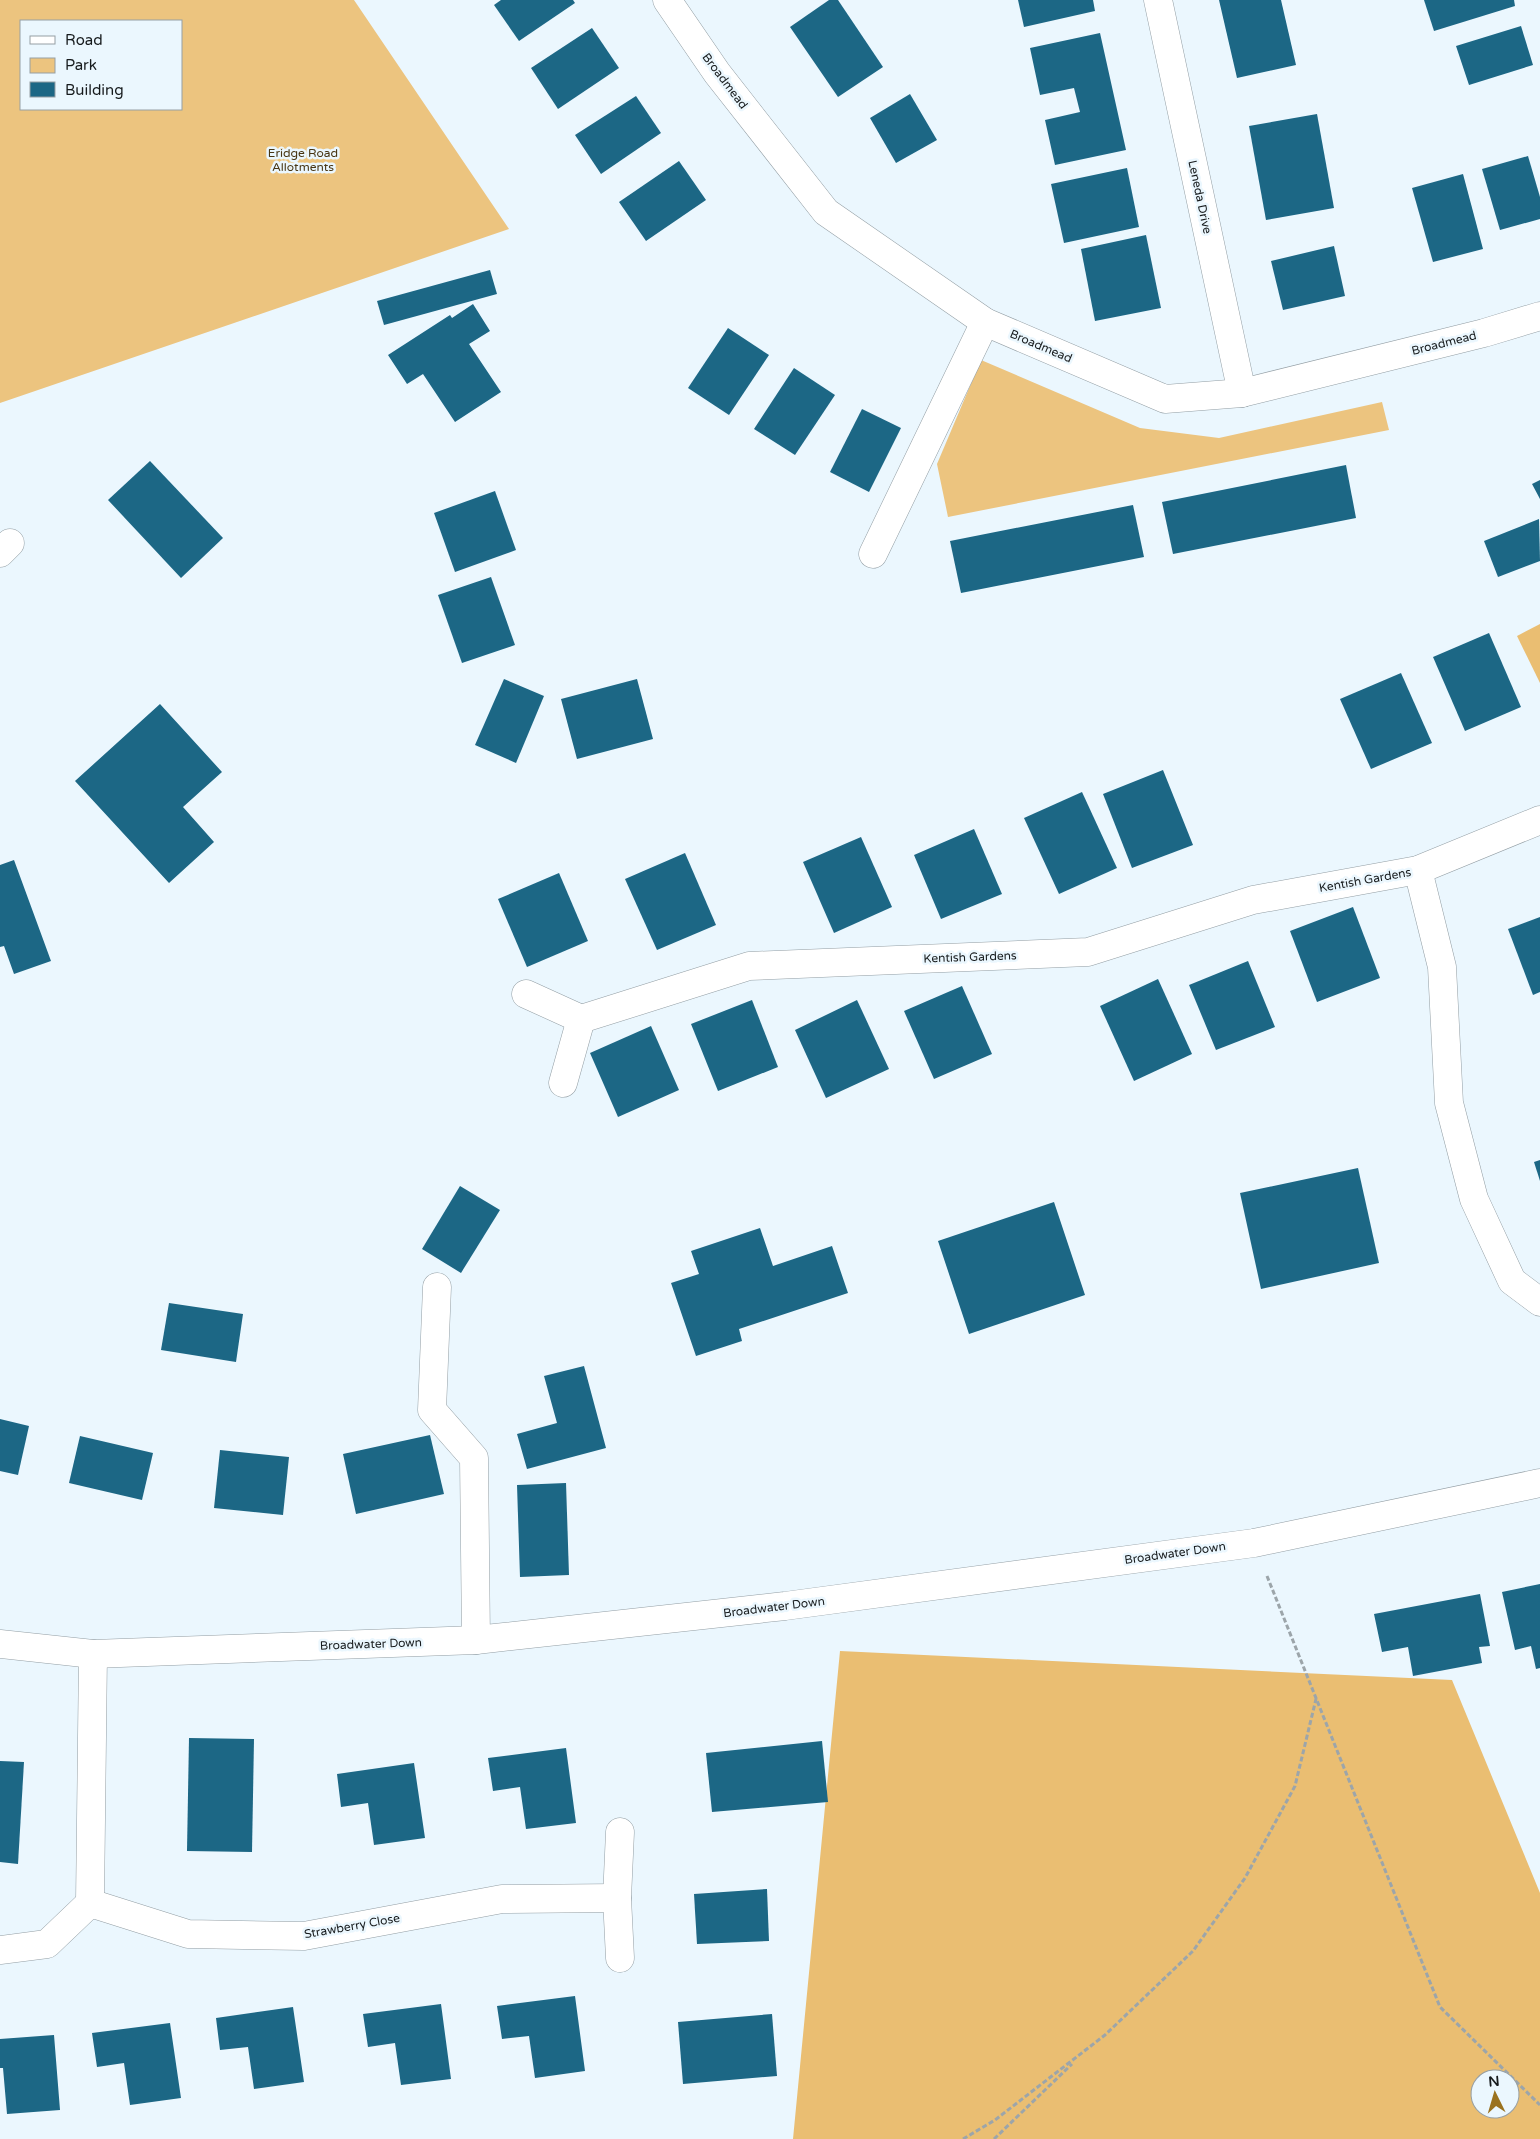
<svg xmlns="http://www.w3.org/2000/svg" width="1540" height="2139" viewBox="0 0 1540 2139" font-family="'Varela Round',sans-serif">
<rect width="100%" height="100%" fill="#ebf7fe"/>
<g fill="#ecc47f" fill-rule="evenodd">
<path d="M 0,0 L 354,0 L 509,229 L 0,403 ZM 21,21 L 181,21 L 181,109 L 21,109 Z"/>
<polygon points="981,360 1140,428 1219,438 1382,402 1389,430 948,517 937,464"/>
</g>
<g fill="#eabe72" fill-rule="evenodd">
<polygon points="1540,624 1540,683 1517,636"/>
<path d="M 840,1651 L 1452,1680 L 1540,1893 L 1540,2139 L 793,2139 ZM 1480,2079 L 1510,2079 L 1510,2109 L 1480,2109 Z"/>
</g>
<g fill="#1c6785">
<polygon points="501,0 573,0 575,3 519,41 494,5"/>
<polygon points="829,0 838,0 883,67 838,97 790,27"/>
<polygon points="1018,0 1093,0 1095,11 1024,27"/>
<polygon points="1219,0 1281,0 1296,65 1237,78"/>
<polygon points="1424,0 1514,0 1515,6 1434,31"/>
<polygon points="1521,26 1533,65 1469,85 1456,46"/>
<polygon points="592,28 619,68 558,109 531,68"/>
<polygon points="1100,33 1126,150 1055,165 1045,120 1080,112 1074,88 1040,95 1030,48"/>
<polygon points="910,94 937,140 896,163 870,118"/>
<polygon points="636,96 661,133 601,174 575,135"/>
<polygon points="1317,114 1334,208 1266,220 1249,126"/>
<polygon points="1528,156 1540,197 1540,219 1500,230 1482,169"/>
<polygon points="679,161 706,200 646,241 619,202"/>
<polygon points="1127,168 1139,227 1064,243 1051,184"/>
<polygon points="1463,174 1483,249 1433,262 1412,188"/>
<polygon points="1146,235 1161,308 1095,321 1081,249"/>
<polygon points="1334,246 1345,296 1283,310 1271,261"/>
<polygon points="490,270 497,294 384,325 377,301"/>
<polygon points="473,304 490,331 469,344 501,392 455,422 423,374 407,384 388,355 450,315 452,318"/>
<polygon points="728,328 769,355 729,415 688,388"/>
<polygon points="794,368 835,395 795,455 754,429"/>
<polygon points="862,409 901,428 869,492 830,472"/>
<polygon points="150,461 223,538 181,578 108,500"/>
<polygon points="1346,465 1356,518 1173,554 1162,502"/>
<polygon points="1540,480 1540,499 1532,484"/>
<polygon points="495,491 516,550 455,572 434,513"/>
<polygon points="1133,505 1144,557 961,593 950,541"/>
<polygon points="1539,519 1540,561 1498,577 1484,541"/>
<polygon points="491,577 515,645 462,663 438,595"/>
<polygon points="1489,633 1521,707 1465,731 1433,657"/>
<polygon points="1401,673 1432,743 1371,769 1340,699"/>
<polygon points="504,679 544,696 516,763 475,745"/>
<polygon points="637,679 653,739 577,759 561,699"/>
<polygon points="160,704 222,772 183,807 214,842 169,883 75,781"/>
<polygon points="1163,770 1193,845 1132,868 1103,794"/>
<polygon points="1082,792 1117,868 1059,894 1024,818"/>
<polygon points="974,829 1002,894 941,919 914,855"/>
<polygon points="861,837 892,907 834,933 803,862"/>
<polygon points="685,853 716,925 657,950 625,879"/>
<polygon points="14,860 51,961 14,974 4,946 0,947 0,865"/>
<polygon points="559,873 588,941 527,967 498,899"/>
<polygon points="1353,907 1380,978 1317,1002 1290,931"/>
<polygon points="1540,917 1540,992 1533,995 1508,929"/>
<polygon points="1248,961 1275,1027 1216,1050 1189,985"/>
<polygon points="1158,979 1192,1054 1134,1081 1100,1006"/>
<polygon points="962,986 992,1054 934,1079 904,1011"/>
<polygon points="752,1000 778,1067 718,1091 691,1024"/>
<polygon points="857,1000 889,1069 826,1098 795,1030"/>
<polygon points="651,1026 679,1090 618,1117 590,1053"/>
<polygon points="1540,1160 1540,1181 1534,1162"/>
<polygon points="1358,1168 1379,1263 1261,1289 1240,1193"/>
<polygon points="460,1186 500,1210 461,1273 422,1249"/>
<polygon points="1054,1202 1085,1295 969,1334 938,1241"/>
<polygon points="760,1228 773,1266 832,1246 848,1293 739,1329 742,1341 696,1356 671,1283 699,1274 691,1251"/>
<polygon points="169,1303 243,1314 236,1362 161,1350"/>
<polygon points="584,1366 606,1448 527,1469 517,1434 557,1423 544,1376"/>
<polygon points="0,1419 29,1426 18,1475 0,1471"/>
<polygon points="430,1435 444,1494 356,1514 343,1454"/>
<polygon points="80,1436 153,1453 142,1500 69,1483"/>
<polygon points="220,1450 289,1457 283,1515 214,1508"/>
<polygon points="566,1483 569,1575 520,1577 517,1485"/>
<polygon points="1540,1584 1540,1668 1536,1669 1531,1646 1515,1650 1502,1592"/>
<polygon points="1480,1594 1490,1646 1479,1647 1482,1663 1413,1676 1408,1647 1382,1652 1374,1614"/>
<polygon points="189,1738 254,1739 252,1852 187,1851"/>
<polygon points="822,1741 828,1802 712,1812 706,1753"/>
<polygon points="566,1748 576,1823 526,1829 520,1787 493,1791 488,1758"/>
<polygon points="0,1761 24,1762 18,1864 0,1862"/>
<polygon points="414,1763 425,1838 374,1845 368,1803 341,1807 337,1774"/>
<polygon points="767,1889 769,1941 697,1944 694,1894"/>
<polygon points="575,1996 585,2071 535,2078 529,2036 502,2039 497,2006"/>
<polygon points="441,2004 451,2079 401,2085 395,2043 368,2047 363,2014"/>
<polygon points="293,2007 304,2082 254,2089 248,2047 220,2050 216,2018"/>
<polygon points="772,2014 777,2076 683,2084 678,2022"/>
<polygon points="170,2023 181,2098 130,2105 124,2063 97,2067 92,2033"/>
<polygon points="54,2035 60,2110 7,2114 3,2068 0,2068 0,2039"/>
</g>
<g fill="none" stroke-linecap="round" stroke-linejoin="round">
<defs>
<g id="minor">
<polyline points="667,0 717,73 826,212 985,322 1165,399 1242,393 1484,333 1540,316"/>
<polyline points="1158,0 1242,393"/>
<polyline points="0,553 10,543"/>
<polyline points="873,554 985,322"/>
<polyline points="1418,870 1442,967 1449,1103 1474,1199 1512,1281 1540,1302"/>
<polyline points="526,994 581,1019 749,966 1088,952 1253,900 1418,870 1540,820"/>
<polyline points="563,1083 581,1019"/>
<polyline points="437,1287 432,1410 474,1458 476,1640"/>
<polyline points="0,1644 93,1654 476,1640 785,1606 1254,1543 1540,1483"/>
<polyline points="620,1832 617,1898 620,1958"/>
<polyline points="90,1903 93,1654"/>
<polyline points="0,1950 47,1944 90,1903 188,1934 304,1936 502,1899 617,1898"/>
</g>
</defs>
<use href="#minor" stroke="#939ea4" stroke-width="29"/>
<g stroke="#9ca5aa" stroke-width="3" stroke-dasharray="5 2.5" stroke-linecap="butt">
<polyline points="1267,1576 1440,2007 1540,2105"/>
<polyline points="963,2139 995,2120 1105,2035 1193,1951 1245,1878 1295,1786 1316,1699"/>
<polyline points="994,2139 1072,2064"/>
</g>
<use href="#minor" stroke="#fff" stroke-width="28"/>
</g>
<g text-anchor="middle" stroke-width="5" stroke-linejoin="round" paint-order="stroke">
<g font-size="12" fill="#171b1d" stroke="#ebf7fe">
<text transform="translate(725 81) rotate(53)" y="4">Broadmead</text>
<text transform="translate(1200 197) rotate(78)" y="4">Leneda Drive</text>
<text transform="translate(1444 343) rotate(-14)" y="4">Broadmead</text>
<text transform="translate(1041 346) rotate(23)" y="4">Broadmead</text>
<text transform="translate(1365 880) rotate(-10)" y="4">Kentish Gardens</text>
<text transform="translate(970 957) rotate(-2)" y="4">Kentish Gardens</text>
<text transform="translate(1175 1553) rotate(-8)" y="4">Broadwater Down</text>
<text transform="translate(774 1607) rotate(-7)" y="4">Broadwater Down</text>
<text transform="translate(371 1644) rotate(-2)" y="4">Broadwater Down</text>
<text transform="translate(352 1926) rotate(-10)" y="4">Strawberry Close</text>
</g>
<g font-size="12" fill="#483614" stroke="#ebf7fe">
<text x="303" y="157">Eridge Road<tspan x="303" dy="14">Allotments</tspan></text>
</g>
</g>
<rect x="20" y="20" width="162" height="90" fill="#ebf7fe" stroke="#969fa4"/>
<rect x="30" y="36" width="25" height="8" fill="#ffffff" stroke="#969fa4"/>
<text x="65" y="45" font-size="15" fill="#171b1d">Road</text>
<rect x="30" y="58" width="25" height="15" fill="#ecc47f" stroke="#969fa4"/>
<text x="65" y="70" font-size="15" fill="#171b1d">Park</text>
<rect x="30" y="82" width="25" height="15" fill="#1c6785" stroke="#969fa4"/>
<text x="65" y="95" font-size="15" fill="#171b1d">Building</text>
<g transform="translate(1495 2094) rotate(355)"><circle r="24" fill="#ebf7fe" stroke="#969fa4"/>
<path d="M0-4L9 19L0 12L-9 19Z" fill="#9a721f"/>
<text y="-8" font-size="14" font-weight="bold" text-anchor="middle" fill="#171b1d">N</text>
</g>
</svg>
